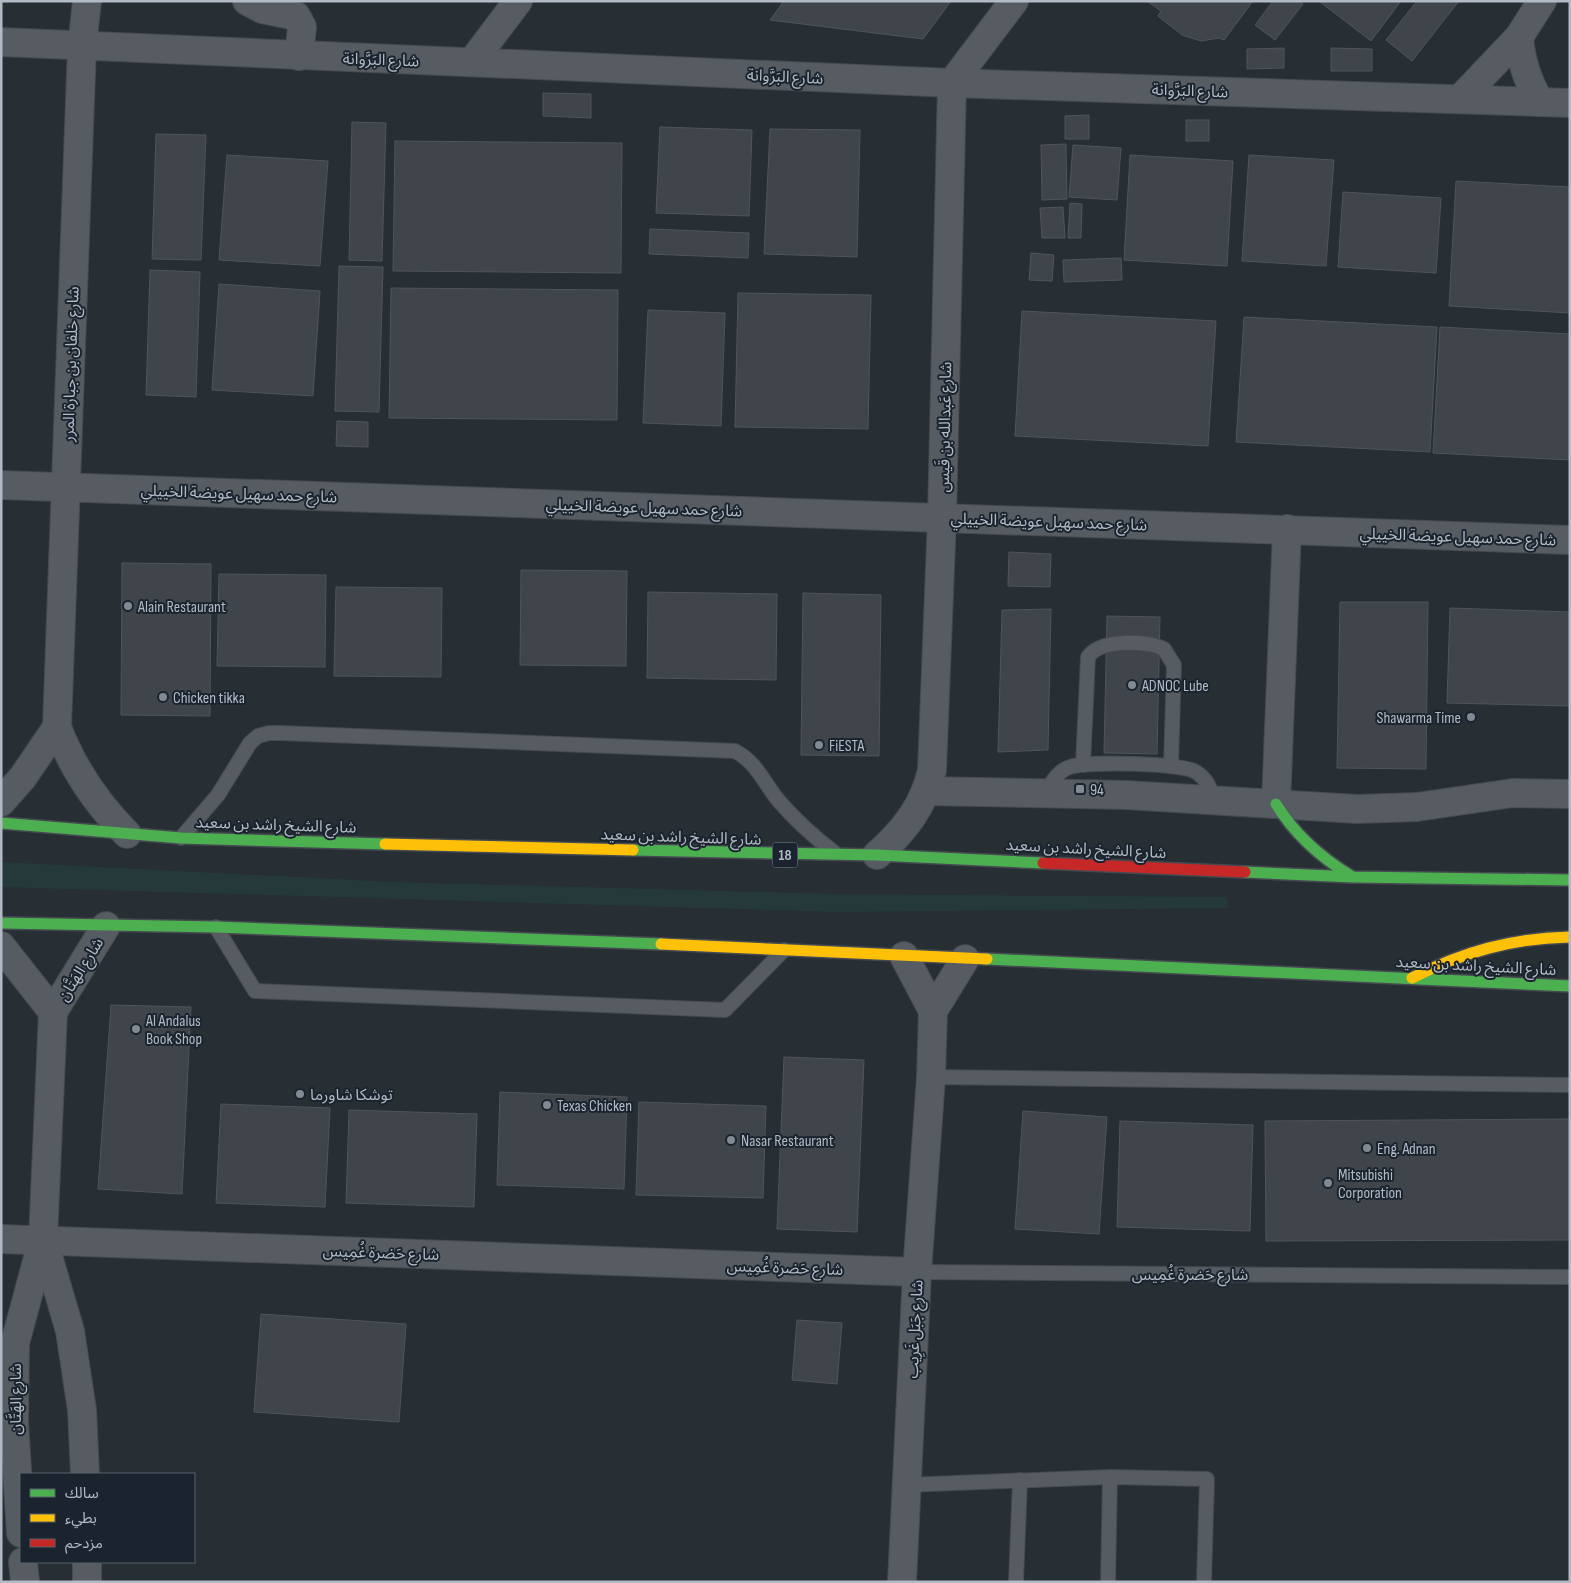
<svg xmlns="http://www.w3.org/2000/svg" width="1571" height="1583" viewBox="0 0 1571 1583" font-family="'Sofia Sans Condensed','Noto Sans Arabic',sans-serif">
<rect width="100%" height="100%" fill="#272e34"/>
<polygon fill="#25393a" points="1,862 395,882 836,894 1227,897 1228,908 836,912 1,887"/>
<g fill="#3f454a" stroke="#4f555b">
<polygon points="784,1 951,1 923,39 770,20"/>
<polygon points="1147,1 1253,1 1224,40 1219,38 1201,41 1182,35 1158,16 1161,11"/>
<polygon points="1273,1 1299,1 1303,4 1275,40 1255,25"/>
<polygon points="1319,1 1401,1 1371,41"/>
<polygon points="1417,1 1459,1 1412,61 1386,40"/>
<polygon points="1284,48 1284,68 1247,69 1247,49"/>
<polygon points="1331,48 1372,49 1372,71 1331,71"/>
<polygon points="543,93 591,94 591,118 543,116"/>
<polygon points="1089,115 1089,139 1065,139 1065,116"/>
<rect x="1186" y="120" width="23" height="21"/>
<polygon points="352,122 386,123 382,261 349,260"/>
<polygon points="660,127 752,130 749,216 656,213"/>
<polygon points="770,129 860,130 857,257 764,254"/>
<polygon points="156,134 206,135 201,260 152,259"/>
<polygon points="395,141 622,143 621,273 393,271"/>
<polygon points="1066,144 1067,199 1042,200 1041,145"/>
<polygon points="1073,145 1121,148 1117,200 1069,197"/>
<polygon points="227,155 328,161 320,266 219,260"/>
<polygon points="1130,155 1233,161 1227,266 1124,260"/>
<polygon points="1249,155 1334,160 1326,266 1242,261"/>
<polygon points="1456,181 1570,187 1570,313 1449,306"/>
<polygon points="1343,192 1441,198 1436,273 1338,267"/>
<polygon points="1070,203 1082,204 1081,238 1068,238"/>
<polygon points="1063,207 1065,238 1042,238 1040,208"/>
<polygon points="650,229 749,233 748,258 649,254"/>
<polygon points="1031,253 1054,255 1052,281 1029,280"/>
<polygon points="1121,258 1122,280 1064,282 1063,260"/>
<polygon points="339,266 383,267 379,412 335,411"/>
<polygon points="150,270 200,272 196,397 146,395"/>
<polygon points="219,284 320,291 313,396 212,390"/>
<polygon points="391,288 618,290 617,420 389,418"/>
<polygon points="738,293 871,295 868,429 735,427"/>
<polygon points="648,310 725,313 721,426 643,423"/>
<polygon points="1022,311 1216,321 1208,446 1015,436"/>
<polygon points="1244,317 1437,327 1430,452 1236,442"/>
<polygon points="1440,327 1570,334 1570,460 1433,453"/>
<polygon points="337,421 368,422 368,447 336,446"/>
<polygon points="1009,552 1051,554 1050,587 1008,586"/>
<polygon points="122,563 211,564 210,716 121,715"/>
<polygon points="521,570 627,571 626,666 520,665"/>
<polygon points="219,574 326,575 325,667 217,666"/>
<polygon points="336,587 442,588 441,677 334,676"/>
<polygon points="648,592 777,594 776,680 647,678"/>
<polygon points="803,593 881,595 879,756 801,755"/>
<polygon points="1340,602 1428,602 1426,769 1337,768"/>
<polygon points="1450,608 1570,612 1570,706 1447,703"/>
<polygon points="1051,609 1048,750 998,752 1002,610"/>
<polygon points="1107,616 1160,617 1157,754 1104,753"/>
<polygon points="111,1005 191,1007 182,1194 98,1189"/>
<polygon points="784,1057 864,1060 857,1232 777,1229"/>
<polygon points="500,1092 627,1097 624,1189 497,1185"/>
<polygon points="639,1102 766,1106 763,1198 636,1195"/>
<polygon points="221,1104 330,1108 325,1207 216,1203"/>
<polygon points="349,1110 477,1114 474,1207 346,1203"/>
<polygon points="1023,1111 1107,1117 1099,1234 1015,1229"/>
<polygon points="1570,1119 1570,1240 1266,1241 1265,1121"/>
<polygon points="1120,1121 1253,1125 1250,1231 1117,1227"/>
<polygon points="261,1314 406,1324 399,1422 254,1412"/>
<polygon points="797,1320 842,1323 837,1384 792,1380"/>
</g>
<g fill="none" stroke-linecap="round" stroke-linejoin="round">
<defs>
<g id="lane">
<path d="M 1083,765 L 1088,657 C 1100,639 1147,640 1164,649 L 1174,665 L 1171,765"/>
<path d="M 1047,792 C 1052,781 1058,771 1070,767 C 1086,761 1184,763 1196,772 C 1207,779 1211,789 1214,801"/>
<path d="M 181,838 L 218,795 L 250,743 L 258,736 L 269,733 L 280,733 L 735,751 C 757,763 762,780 778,800 C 795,820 814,837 835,853"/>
<polyline points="216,927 255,991 725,1010 784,950"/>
<polyline points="931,1077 1570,1085"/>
<polyline points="917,1272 1570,1277"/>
<polyline points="905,1485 1110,1477 1207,1479 1204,1582"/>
<polyline points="1016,1582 1020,1480"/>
<polyline points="1108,1582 1110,1477"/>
</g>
<g id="street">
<path d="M 87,1 L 82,46 L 57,727 C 73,769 95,802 127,834"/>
<polyline points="247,1 262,9 296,16 302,27 299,56"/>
<path d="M 1519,37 C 1521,61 1527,81 1540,102"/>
<polyline points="1,42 952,83 1570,103"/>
<polyline points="472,62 518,1"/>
<polyline points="1461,98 1519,37 1542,1"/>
<polyline points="1,485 1570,540"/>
<polyline points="927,791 1126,795 1357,809 1417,807 1513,793 1570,794"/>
<polyline points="1,802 23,777 57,727"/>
<polyline points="1276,804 1287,529"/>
<path d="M 877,855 C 904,831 924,806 932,770 L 942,517 L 952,83 L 1014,1"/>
<polyline points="1,946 53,1012"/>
<polyline points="904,956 933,1011"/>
<polyline points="1,1239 917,1272"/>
<polyline points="43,1239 70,1331 82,1410 85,1474"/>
<polyline points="21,1533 14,1422 15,1343 43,1239 53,1012 106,926"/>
<polyline points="23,1562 25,1582"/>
<polyline points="87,1582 87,1562"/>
<polyline points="902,1582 917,1272 931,1077 933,1011 965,959"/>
</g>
<g id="fast">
<path d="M 1276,804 C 1295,835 1320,857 1351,876"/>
<polyline points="1,823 181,838 385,844"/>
<polyline points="633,850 877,855 1043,863"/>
<polyline points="1245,872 1353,877 1570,880"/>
<polyline points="1,923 216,927 661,944"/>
<polyline points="987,959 1570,986"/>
</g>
<g id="slow">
<polyline points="385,844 633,850"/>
<polyline points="661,944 987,959"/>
<path d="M 1412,978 C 1463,952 1512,938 1570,937"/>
</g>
<polyline id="jam" points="1043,863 1245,872"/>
</defs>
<use href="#lane" stroke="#454a4f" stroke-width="16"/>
<use href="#street" stroke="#454a4f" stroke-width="30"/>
<use href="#fast" stroke="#454a51" stroke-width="14"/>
<use href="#slow" stroke="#454a51" stroke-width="14"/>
<use href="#jam" stroke="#454a51" stroke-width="14"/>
<use href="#lane" stroke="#575c62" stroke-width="14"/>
<use href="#street" stroke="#575c62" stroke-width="28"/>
<use href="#fast" stroke="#4caf50" stroke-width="11"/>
<use href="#slow" stroke="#ffc107" stroke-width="11"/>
<use href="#jam" stroke="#c62828" stroke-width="11"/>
</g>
<g fill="#818992" stroke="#1b242e" stroke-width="2">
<circle cx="128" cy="606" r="5"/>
<circle cx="1132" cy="685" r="5"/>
<circle cx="163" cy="697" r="5"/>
<circle cx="1471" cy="717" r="5"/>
<circle cx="819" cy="745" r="5"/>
<rect x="1075" y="784" width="10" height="10" rx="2.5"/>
<circle cx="136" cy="1029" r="5"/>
<circle cx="300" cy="1094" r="5"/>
<circle cx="547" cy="1105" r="5"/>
<circle cx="731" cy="1140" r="5"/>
<circle cx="1367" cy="1148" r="5"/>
<circle cx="1328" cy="1183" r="5"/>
</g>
<g text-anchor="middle" stroke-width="4" stroke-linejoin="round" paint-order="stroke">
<rect fill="#1b242e" stroke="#848d98" stroke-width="1" x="772.5" y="842.5" width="25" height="25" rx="4"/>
<g font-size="15" font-weight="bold" fill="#b1bac5">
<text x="785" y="860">18</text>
</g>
<g font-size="16" fill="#b1bac5" stroke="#1b242e">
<text transform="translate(381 59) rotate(2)" y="6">شارع البَرَّوانة</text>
<text transform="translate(785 76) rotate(3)" y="6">شارع البَرَّوانة</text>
<text transform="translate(1190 90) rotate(2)" y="6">شارع البَرَّوانة</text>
<text transform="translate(70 364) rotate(-88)" y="6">شارع خلفان بن جبارة المرر</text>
<text transform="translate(944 427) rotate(-89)" y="6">شارع عَبدالله بن قَيس</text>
<text transform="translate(239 493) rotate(2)" y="6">شارع حمد سهيل عويضة الخييلي</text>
<text transform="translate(644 507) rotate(2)" y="6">شارع حمد سهيل عويضة الخييلي</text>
<text transform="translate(1049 521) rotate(2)" y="6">شارع حمد سهيل عويضة الخييلي</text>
<text transform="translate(1458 536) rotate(2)" y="6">شارع حمد سهيل عويضة الخييلي</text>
<text transform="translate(276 824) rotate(2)" y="6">شارع الشيخ راشد بن سعيد</text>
<text transform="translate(681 836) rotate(2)" y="6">شارع الشيخ راشد بن سعيد</text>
<text transform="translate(1086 848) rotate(3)" y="6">شارع الشيخ راشد بن سعيد</text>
<text transform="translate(1476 965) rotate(3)" y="6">شارع الشيخ راشد بن سعيد</text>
<text transform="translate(80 969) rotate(-58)" y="6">شارع الهَتَّان</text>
<text transform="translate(381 1252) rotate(2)" y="6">شارع حَضرة غُمِيس</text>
<text transform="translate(785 1267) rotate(2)" y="6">شارع حَضرة غُمِيس</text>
<text x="1190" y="1280">شارع حَضرة غُمِيس</text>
<text transform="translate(914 1329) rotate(-87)" y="6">شارع جَبَل غَرِيب</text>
<text transform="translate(15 1399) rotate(-90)" y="6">شارع الهَتَّان</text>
</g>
<g font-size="16" fill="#b1bac5" stroke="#1b242e" text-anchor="start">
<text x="138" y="612">Alain Restaurant</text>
<text x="1142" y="691">ADNOC Lube</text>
<text x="173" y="703">Chicken tikka</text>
<text x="1461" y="723" text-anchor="end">Shawarma Time</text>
<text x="829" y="751">FiESTA</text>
<text x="1090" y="795">94</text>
<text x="146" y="1026">Al Andalus<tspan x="146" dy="18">Book Shop</tspan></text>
<text x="310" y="1100">توشكا شاورما</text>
<text x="557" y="1111">Texas Chicken</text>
<text x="741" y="1146">Nasar Restaurant</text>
<text x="1377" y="1154">Eng. Adnan</text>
<text x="1338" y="1180">Mitsubishi<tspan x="1338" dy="18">Corporation</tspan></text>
</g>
</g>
<rect width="1571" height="1583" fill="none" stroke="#b1bac5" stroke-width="5"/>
<rect x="20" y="1473" width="175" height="90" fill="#1b242e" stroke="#57606a"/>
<rect x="30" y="1489" width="25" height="8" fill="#4caf50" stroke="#57606a"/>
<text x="65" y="1498" font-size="15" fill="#b1bac5">سالك</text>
<rect x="30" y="1514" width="25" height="8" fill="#ffc107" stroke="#57606a"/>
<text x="65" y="1523" font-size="15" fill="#b1bac5">بطيء</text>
<rect x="30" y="1539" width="25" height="8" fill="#c62828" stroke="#57606a"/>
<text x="65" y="1548" font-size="15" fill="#b1bac5">مزدحم</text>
</svg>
